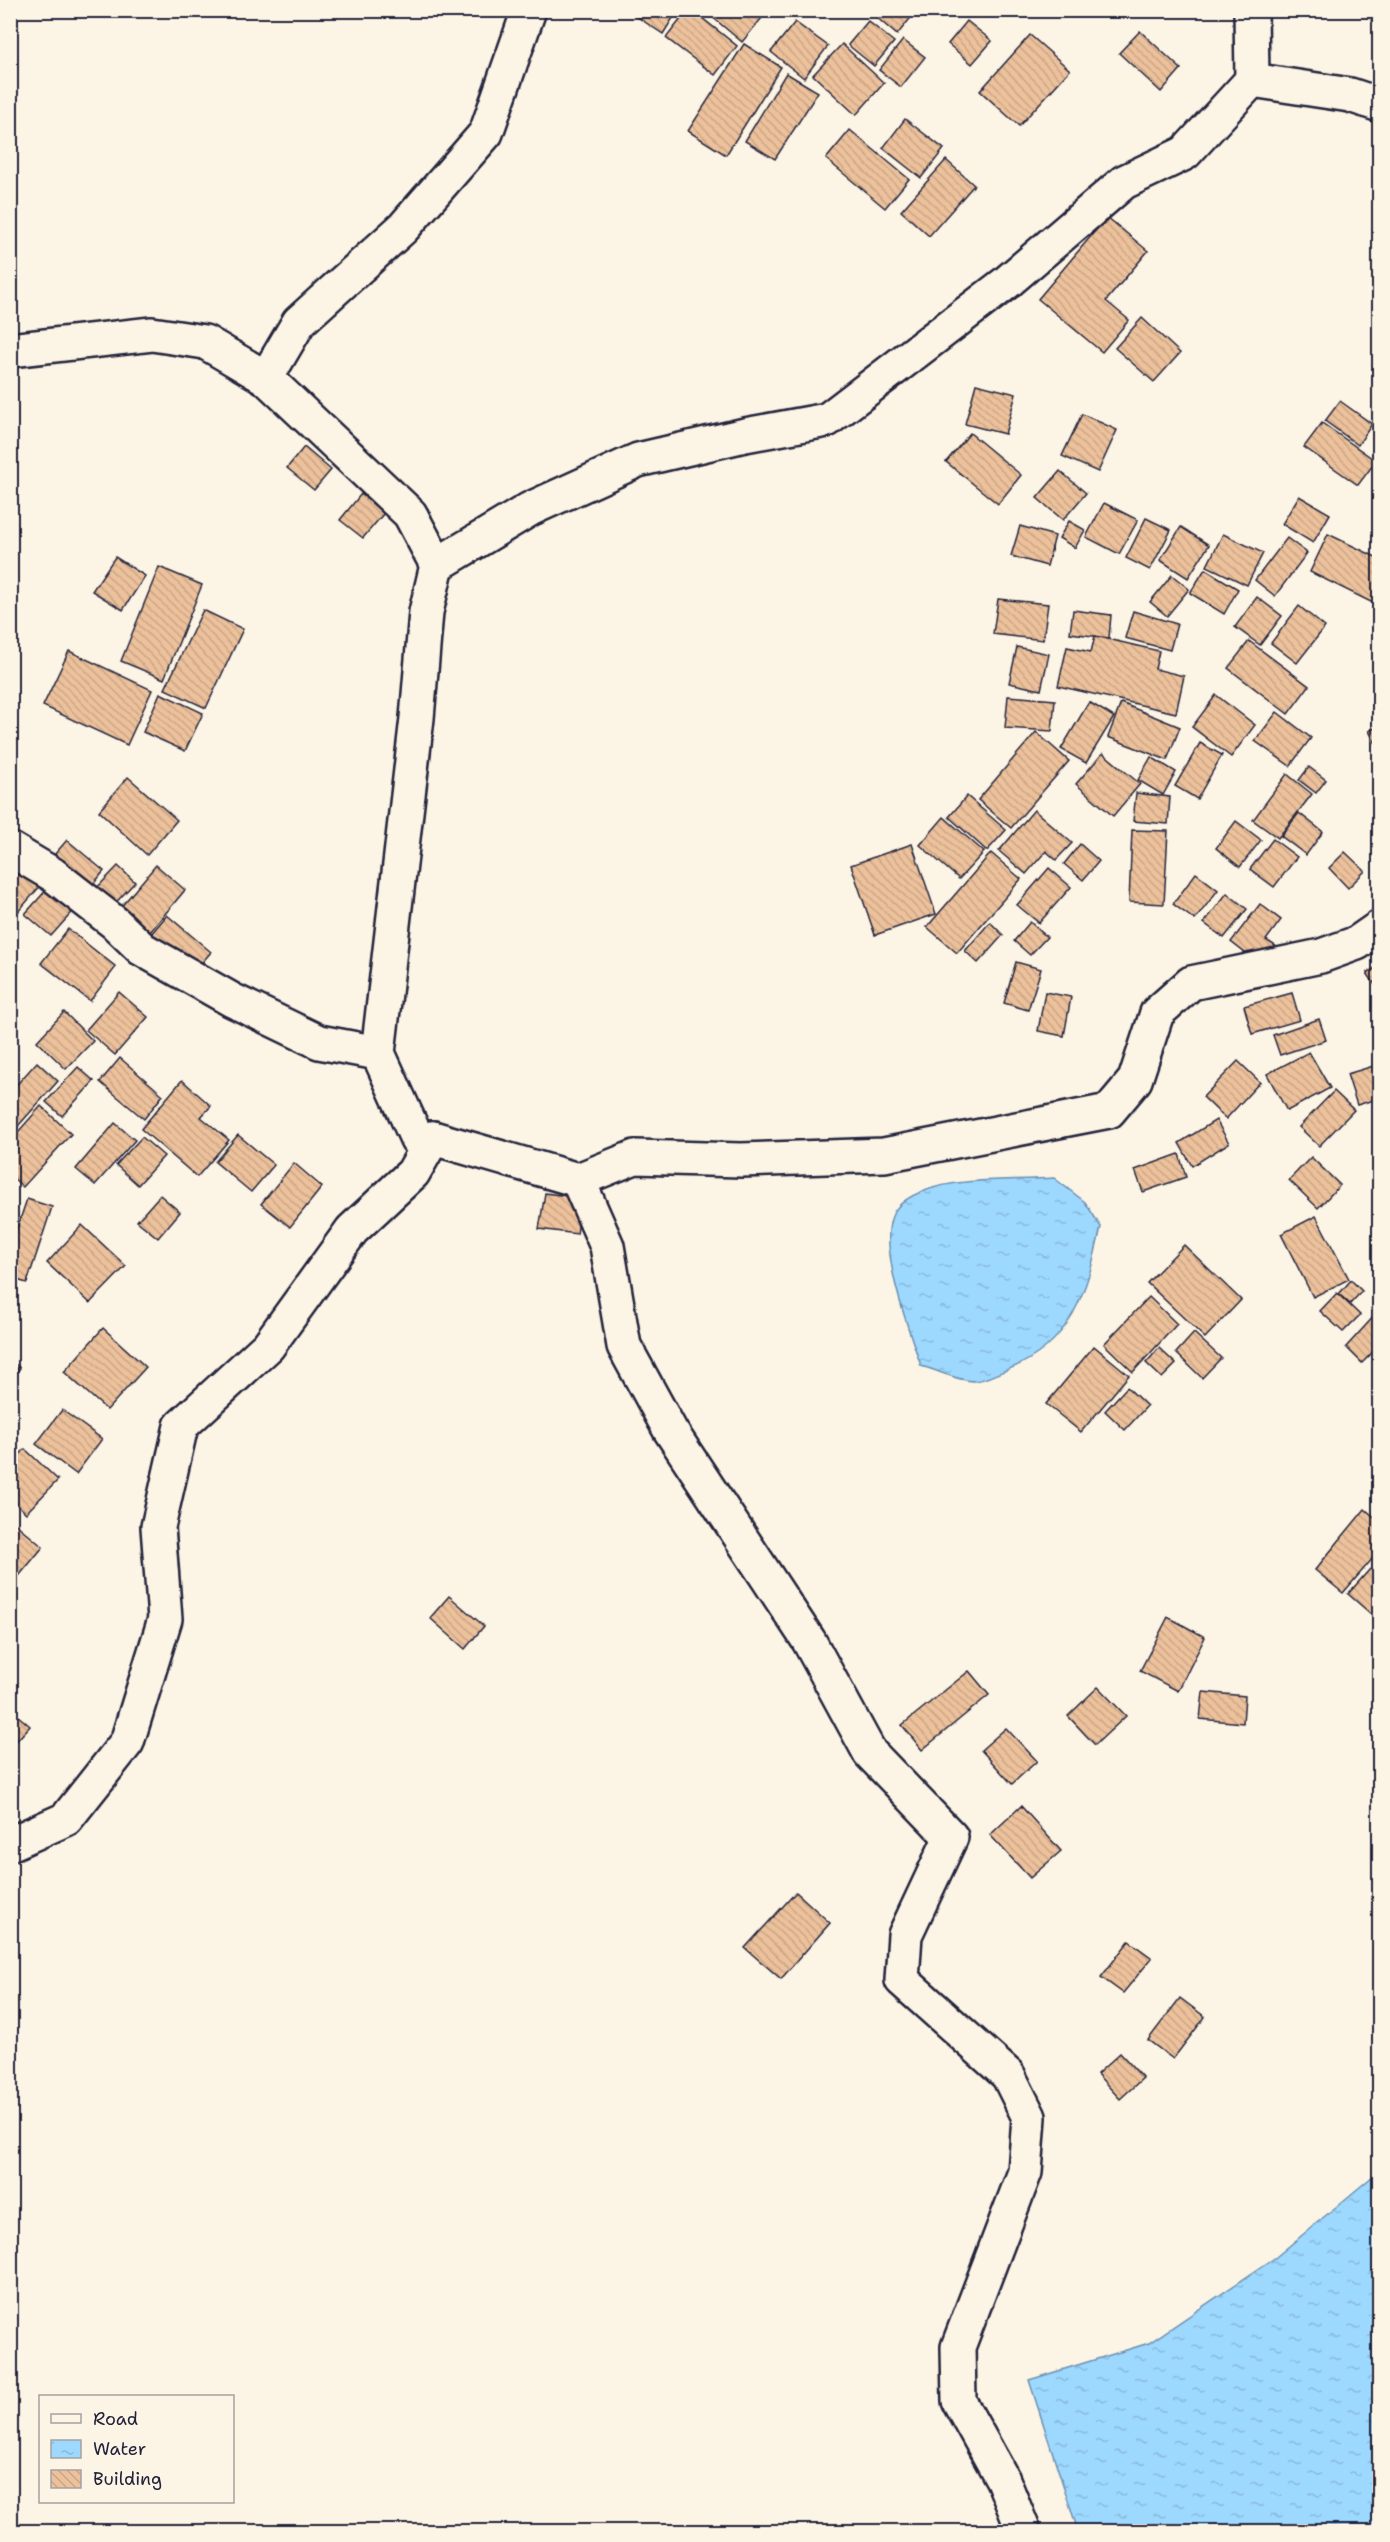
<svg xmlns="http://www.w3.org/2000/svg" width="1390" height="2542" viewBox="0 0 1390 2542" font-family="'Shantell Sans',sans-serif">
<defs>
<pattern id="water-ripples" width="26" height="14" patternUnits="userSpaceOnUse" patternTransform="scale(1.5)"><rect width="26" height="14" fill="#9dd8fe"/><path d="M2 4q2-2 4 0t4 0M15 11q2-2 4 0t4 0" fill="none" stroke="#87b9db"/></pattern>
<pattern id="building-back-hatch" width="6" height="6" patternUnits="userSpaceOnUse" patternTransform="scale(1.5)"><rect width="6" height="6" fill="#ecc19b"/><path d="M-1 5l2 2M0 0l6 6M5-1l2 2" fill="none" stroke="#caa686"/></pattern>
</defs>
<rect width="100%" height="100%" fill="#fcf5e5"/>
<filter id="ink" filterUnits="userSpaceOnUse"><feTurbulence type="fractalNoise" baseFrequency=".0167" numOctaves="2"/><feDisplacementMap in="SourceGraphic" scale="12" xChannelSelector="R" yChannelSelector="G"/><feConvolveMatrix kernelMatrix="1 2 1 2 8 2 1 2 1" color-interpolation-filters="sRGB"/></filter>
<g filter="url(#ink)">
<g fill="url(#water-ripples)" stroke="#6c8fb0" stroke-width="1.5">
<path d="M 1054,1178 L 1085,1202 L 1101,1227 C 1087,1291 1072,1347 1004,1371 C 996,1374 983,1381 974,1381 C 958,1381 937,1370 921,1366 C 910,1333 877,1246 893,1214 C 904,1192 943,1184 966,1182 C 995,1179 1024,1180 1054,1178 Z"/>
<polygon points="1379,2171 1379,2531 1078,2531 1029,2380 1149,2343 1276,2257"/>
</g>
<g fill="url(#building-back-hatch)" stroke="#22223b" stroke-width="1.5">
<polygon points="636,10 678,10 663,34 633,14"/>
<polygon points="688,10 692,10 737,46 715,75 666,38"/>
<polygon points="704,10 766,10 767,12 742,42"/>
<polygon points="868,10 917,10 897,35"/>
<polygon points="868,21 894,42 874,66 848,45"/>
<polygon points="967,21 992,41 972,64 948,44"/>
<polygon points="795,22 828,46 804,78 771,52"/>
<polygon points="1140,31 1181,69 1161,92 1119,53"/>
<polygon points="1030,35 1070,70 1019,126 980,91"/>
<polygon points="903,40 925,57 901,87 879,70"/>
<polygon points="744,44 781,67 726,155 688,131"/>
<polygon points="842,44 884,83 856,115 813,75"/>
<polygon points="786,73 818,92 775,159 745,141"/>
<polygon points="905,119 944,149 921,178 883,148"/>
<polygon points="850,130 909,179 885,208 826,159"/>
<polygon points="946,160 974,185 929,236 901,211"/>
<polygon points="1107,217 1148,251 1106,301 1129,320 1102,352 1038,299"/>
<polygon points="1142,318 1180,353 1154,382 1115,348"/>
<polygon points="976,384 1016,394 1005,434 965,424"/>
<polygon points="1340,401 1372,424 1358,445 1325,421"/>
<polygon points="1082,414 1117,430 1098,472 1062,456"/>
<polygon points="1322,423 1376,461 1358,485 1304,447"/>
<polygon points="970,433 1021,475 998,504 946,462"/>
<polygon points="304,447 331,470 314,490 287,468"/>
<polygon points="1060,471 1086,493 1063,520 1037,498"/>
<polygon points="361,494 384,513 363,538 340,520"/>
<polygon points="1299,496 1330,514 1313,543 1282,524"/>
<polygon points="1104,503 1138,520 1119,554 1086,537"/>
<polygon points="1146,518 1171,530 1150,570 1126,558"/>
<polygon points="1069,521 1085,530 1075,548 1059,538"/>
<polygon points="1020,526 1055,536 1047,566 1011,556"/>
<polygon points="1181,527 1209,545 1188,578 1160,560"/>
<polygon points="1223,534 1263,553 1247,585 1207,566"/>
<polygon points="1328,534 1380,559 1380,596 1375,604 1310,572"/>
<polygon points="1287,538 1307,553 1275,596 1255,580"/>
<polygon points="115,557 145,576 123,610 92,591"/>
<polygon points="159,567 202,585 164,679 121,661"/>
<polygon points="1205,569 1238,589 1224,614 1190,593"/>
<polygon points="1172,575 1189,589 1167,616 1150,602"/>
<polygon points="1257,597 1282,616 1260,645 1235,627"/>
<polygon points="998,599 1048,604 1043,640 993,634"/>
<polygon points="1299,606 1325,627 1297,663 1271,643"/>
<polygon points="203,610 243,629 206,708 165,689"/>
<polygon points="1073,610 1111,615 1109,638 1070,633"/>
<polygon points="1133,611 1177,624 1170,650 1125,638"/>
<polygon points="1095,636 1159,651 1155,669 1184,676 1176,713 1058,686 1067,647 1091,652"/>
<polygon points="1249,641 1309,686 1288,714 1228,668"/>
<polygon points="1017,647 1049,654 1041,690 1009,683"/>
<polygon points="69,651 152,690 127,745 43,706"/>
<polygon points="160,693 203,713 185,751 143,732"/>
<polygon points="1216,695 1255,725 1231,757 1192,727"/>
<polygon points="1008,696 1055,700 1052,731 1005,728"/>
<polygon points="1089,702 1114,717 1086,763 1061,749"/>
<polygon points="1121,703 1180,727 1167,760 1108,737"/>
<polygon points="1277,712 1311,738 1290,766 1255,741"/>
<polygon points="1380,725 1380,751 1369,731"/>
<polygon points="1036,732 1069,761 1011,828 978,800"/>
<polygon points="1200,743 1222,755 1197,799 1175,786"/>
<polygon points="1103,753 1140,784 1113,816 1076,784"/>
<polygon points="1151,757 1176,772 1163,795 1138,780"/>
<polygon points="1309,767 1326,780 1316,793 1299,780"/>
<polygon points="1287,774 1312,794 1278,838 1253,820"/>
<polygon points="128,777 177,820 147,855 99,811"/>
<polygon points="1136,793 1170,797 1168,824 1133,821"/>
<polygon points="967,796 1006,830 987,851 949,817"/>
<polygon points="1034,810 1072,843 1056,860 1046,851 1026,874 999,851"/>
<polygon points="1299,813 1323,832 1306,855 1281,836"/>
<polygon points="944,817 984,852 959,879 920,845"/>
<polygon points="1236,821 1261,840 1240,867 1216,848"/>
<polygon points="1132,830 1168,831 1164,904 1129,902"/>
<polygon points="1273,839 1297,857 1274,887 1250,869"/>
<polygon points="67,840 104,871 86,893 49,861"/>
<polygon points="912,844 936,914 875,935 851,865"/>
<polygon points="1080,844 1099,861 1083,880 1064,864"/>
<polygon points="1345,852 1365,871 1348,888 1329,868"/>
<polygon points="991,853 1021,879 957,953 927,927"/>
<polygon points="10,861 42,884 10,921"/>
<polygon points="156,865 185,890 150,932 120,908"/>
<polygon points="118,866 135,882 108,911 90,895"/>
<polygon points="1049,868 1071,887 1039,923 1017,905"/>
<polygon points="1196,873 1218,890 1195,920 1173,904"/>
<polygon points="49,887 75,909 51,936 25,914"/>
<polygon points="1227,893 1247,909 1224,938 1204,923"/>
<polygon points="1260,904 1281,920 1266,940 1277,947 1263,967 1231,942"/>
<polygon points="167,915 211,952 194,972 151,934"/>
<polygon points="990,922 1003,935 978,963 965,951"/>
<polygon points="1030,922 1047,937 1030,955 1014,941"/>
<polygon points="68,929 116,967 90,1001 41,963"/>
<polygon points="1016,962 1041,969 1028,1010 1004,1003"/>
<polygon points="1380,965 1380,992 1367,973"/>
<polygon points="119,992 148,1017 115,1055 86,1030"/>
<polygon points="1045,992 1071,997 1064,1036 1038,1031"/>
<polygon points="1292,993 1300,1020 1252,1034 1244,1006"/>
<polygon points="64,1012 93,1041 66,1069 37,1041"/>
<polygon points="1319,1019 1326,1040 1280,1055 1273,1035"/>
<polygon points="1309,1052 1330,1088 1287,1111 1267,1074"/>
<polygon points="120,1058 163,1095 144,1119 100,1082"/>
<polygon points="1238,1061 1260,1082 1226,1119 1203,1097"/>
<polygon points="37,1062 58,1081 10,1135 10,1092"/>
<polygon points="1380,1064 1380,1098 1357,1105 1347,1074"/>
<polygon points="78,1067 94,1081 62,1116 46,1102"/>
<polygon points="182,1080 211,1106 201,1117 229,1140 197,1177 141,1129"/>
<polygon points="1334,1091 1354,1110 1319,1146 1299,1127"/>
<polygon points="41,1106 71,1134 23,1187 10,1175 10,1141"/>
<polygon points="1216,1120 1229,1143 1192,1166 1179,1143"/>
<polygon points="115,1123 135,1140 95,1185 76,1169"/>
<polygon points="238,1135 274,1165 251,1192 215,1162"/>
<polygon points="142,1137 164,1156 138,1185 116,1165"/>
<polygon points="1179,1154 1186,1177 1143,1192 1135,1170"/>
<polygon points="1311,1157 1340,1185 1318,1208 1289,1180"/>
<polygon points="294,1163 322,1187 290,1227 261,1204"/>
<polygon points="545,1193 582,1198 577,1234 539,1229"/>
<polygon points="160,1195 180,1212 158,1238 137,1221"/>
<polygon points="27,1199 52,1207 27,1283 10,1278 10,1249"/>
<polygon points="1316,1216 1349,1279 1313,1297 1281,1234"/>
<polygon points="82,1225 126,1266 90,1303 47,1263"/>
<polygon points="1184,1245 1241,1300 1205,1338 1147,1283"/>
<polygon points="1351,1280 1362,1291 1350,1304 1339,1294"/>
<polygon points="1337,1293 1360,1315 1343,1332 1320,1311"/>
<polygon points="1149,1297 1177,1324 1133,1372 1104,1344"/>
<polygon points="1377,1313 1380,1345 1362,1363 1346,1347"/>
<polygon points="103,1328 146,1367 107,1410 64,1372"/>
<polygon points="1194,1333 1221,1358 1202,1378 1176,1353"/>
<polygon points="1094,1346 1129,1375 1081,1432 1046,1404"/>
<polygon points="1159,1348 1176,1364 1162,1378 1146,1363"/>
<polygon points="10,1360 20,1368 10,1379"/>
<polygon points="1127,1387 1147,1406 1125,1430 1105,1411"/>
<polygon points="62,1410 102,1439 76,1474 36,1444"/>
<polygon points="25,1449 58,1480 26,1513 10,1498 10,1465"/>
<polygon points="1365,1509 1380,1522 1380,1550 1343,1593 1315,1570"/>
<polygon points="10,1519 43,1547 14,1582 10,1579"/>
<polygon points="1370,1569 1380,1576 1379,1621 1348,1594"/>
<polygon points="449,1596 484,1626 465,1649 430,1618"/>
<polygon points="1168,1617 1205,1637 1178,1691 1140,1671"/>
<polygon points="969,1671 989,1695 922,1750 902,1725"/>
<polygon points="1098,1687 1126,1716 1095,1745 1068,1716"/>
<polygon points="1203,1692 1245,1696 1243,1723 1200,1719"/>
<polygon points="10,1709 30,1726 10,1748"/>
<polygon points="1006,1728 1037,1761 1012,1784 981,1750"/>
<polygon points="1021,1806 1061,1851 1030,1878 990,1835"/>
<polygon points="796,1892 830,1923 781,1979 745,1948"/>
<polygon points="1129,1941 1152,1958 1123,1993 1101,1977"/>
<polygon points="1180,1998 1205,2017 1173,2059 1148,2040"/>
<polygon points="1120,2053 1143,2078 1120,2099 1097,2074"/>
</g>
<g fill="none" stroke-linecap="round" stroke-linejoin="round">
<defs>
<g id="street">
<polyline points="1251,10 1252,80"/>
<polyline points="266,378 299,322 403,228 486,133 529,10"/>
<polyline points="10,849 52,874 115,923 142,949 232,1000 319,1042 378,1053"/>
<polyline points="10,1844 66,1819 127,1742 165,1619 158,1527 181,1426 268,1346 352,1230 413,1173 433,1138"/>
<polyline points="1024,2532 1003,2480 959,2401 958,2347 1025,2172 1029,2117 1008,2075 902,1980 905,1935 951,1837 870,1753 809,1641 670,1430 624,1346 607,1246 578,1180 635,1157 741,1160 884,1155 1109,1111 1135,1080 1157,1013 1191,983 1321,956 1357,943 1380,927"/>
</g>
<g id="secondary">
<polyline points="10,350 152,334 205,342 266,378 410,514 437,565 426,612 417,718 378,1053 417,1139 433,1138 578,1180"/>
<polyline points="437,565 530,509 638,460 745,435 827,420 1006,283 1124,182 1185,153 1252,80 1350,95 1380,105"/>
</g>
</defs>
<use href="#street" stroke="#22223b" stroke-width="38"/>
<use href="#secondary" stroke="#22223b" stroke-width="38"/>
<use href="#street" stroke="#fcf5e5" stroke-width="33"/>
<use href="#secondary" stroke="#fcf5e5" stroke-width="33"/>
</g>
</g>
<rect width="1390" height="2542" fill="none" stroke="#fcf5e5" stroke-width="36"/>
<rect x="18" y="18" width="1354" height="2506" fill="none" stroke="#22223b" stroke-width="2" filter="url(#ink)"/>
<rect x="39" y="2395" width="195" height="108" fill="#fcf5e5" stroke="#a5a1a1" stroke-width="1.5"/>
<rect x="51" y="2414" width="30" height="9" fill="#fcf5e5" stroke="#a5a1a1" stroke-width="1.5"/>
<text x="93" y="2425" font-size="18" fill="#22223b">Road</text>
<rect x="51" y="2440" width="30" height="18" fill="url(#water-ripples)" stroke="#a5a1a1" stroke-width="1.5"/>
<text x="93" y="2455" font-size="18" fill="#22223b">Water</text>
<rect x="51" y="2470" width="30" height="18" fill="url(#building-back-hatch)" stroke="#a5a1a1" stroke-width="1.5"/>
<text x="93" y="2485" font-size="18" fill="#22223b">Building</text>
</svg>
